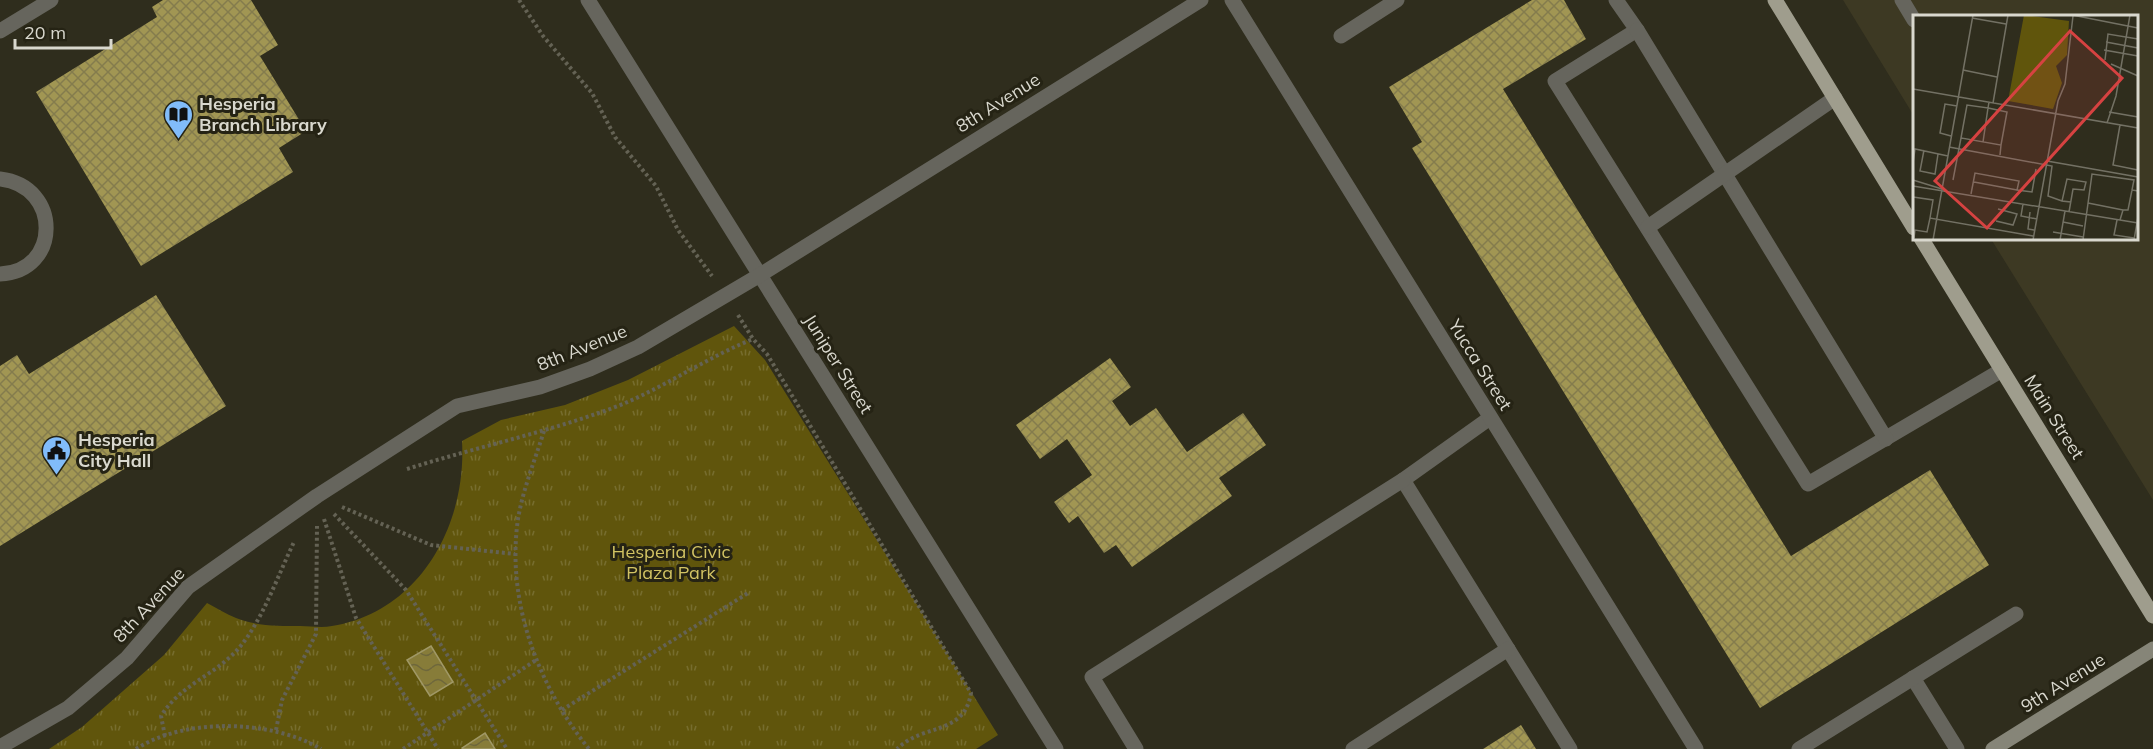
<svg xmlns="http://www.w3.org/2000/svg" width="2153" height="749" viewBox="0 0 2153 749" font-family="Mulish,sans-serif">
<defs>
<pattern id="grass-tufts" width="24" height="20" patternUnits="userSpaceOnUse" patternTransform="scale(1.5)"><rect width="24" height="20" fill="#60550c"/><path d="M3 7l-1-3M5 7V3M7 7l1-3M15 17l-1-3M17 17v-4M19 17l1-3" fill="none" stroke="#766d2e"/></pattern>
<pattern id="water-waves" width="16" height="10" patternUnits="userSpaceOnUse" patternTransform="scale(1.5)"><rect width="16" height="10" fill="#877c39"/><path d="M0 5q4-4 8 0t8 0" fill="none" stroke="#6e673b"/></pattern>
<pattern id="building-cross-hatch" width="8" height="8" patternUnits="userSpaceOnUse" patternTransform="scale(1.5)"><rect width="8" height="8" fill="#a19653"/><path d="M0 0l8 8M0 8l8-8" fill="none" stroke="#847c4d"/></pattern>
</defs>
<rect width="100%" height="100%" fill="#2f2d1d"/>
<polygon fill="#3d3923" points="1843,0 2153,0 2153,500 1991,239 2136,238 2136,16 1914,16 1914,116"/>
<path fill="url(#grass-tufts)" d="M 734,326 L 765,360 L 998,735 L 976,749 L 49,749 L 82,727 L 164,655 L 207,603 C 217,608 226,614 236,618 C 256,626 279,626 300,626 C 310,626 322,628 332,626 C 420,612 467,524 462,441 L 501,420 L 565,405 L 628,380 Z"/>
<g fill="url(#water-waves)" stroke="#a09866" stroke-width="1.5">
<polygon points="431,646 453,682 430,696 407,660"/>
<polygon points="485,733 495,749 463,749 462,748"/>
</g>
<g fill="url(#building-cross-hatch)">
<polygon points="163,0 251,0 278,45 260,56 306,131 279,148 293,172 141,266 36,92 157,17 152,7"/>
<polygon points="1532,0 1564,0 1586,39 1503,89 1791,556 1930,470 1989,565 1760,708 1412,148 1422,142 1389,87"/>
<polygon points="156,295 226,406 0,546 0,366 17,355 29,374"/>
<polygon points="1110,358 1131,387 1112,401 1130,426 1156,408 1187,452 1243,413 1266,445 1219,478 1232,496 1132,567 1116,545 1104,553 1078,516 1069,523 1054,502 1092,475 1067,439 1040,459 1016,425"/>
<polygon points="1521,725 1536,749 1483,749"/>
</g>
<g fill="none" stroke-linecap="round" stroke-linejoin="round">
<g stroke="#646254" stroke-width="4" stroke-dasharray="3 3" stroke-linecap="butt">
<polyline points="519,0 543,36 592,93 615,137 656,186 678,230 712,276"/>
<path d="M 738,315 L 753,339 L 767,354 L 971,693 C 964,736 923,723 897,749"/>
<path d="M 544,431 C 535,460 523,489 518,519 C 506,601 538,686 589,749"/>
<path d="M 407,469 C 477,447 549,432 618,406 C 665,387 706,358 753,339"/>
<polyline points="342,507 431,545 515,554"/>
<polyline points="334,514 406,590 507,749"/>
<polyline points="324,519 356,618 438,749"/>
<polyline points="562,710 748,593"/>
<polyline points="276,730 282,700 316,634 317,526"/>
<path d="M 165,736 L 161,716 C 181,684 214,676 238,649 C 262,622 278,575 294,542"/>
<path d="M 136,749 C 185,717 273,720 321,749"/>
<polyline points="403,749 536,660"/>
</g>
<g stroke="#66655d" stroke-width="15">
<polyline points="1616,0 1637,30 1555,81 1808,484 2002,370"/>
<polyline points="1902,0 1914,20"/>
<polyline points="1637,30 1886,439"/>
<polyline points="0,31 51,0"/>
<polyline points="1341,36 1397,0"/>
<path d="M 0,179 C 62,186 61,272 0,274"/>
<polyline points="1648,227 1835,98"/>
<polyline points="1490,418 1403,480 1570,749"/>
<polyline points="1913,678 1957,749"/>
<polyline points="1136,749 1092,677 1403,480"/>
<polyline points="1353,749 1508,649"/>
<polyline points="1799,749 2016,614"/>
</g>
<g stroke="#66655d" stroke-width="15">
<polyline points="588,0 1056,749"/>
<polyline points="1232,0 1696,749"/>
<polyline points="0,747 68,708 127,658 188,587 317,496 457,406 540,387 590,369 638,347 760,275 1201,0"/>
</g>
<polyline stroke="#868578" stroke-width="15" points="1993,749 2153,649"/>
<g stroke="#9f9d8d" stroke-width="15">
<polyline points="1775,0 1914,228"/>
<polyline points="1921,238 2153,616"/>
</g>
</g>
<defs>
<symbol id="library-pin" viewBox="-11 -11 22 30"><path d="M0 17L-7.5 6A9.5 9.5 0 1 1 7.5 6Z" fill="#81bcfa" stroke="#252314"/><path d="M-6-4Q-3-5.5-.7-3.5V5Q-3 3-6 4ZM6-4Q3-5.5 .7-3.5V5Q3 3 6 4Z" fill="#111"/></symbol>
<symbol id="civic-pin" viewBox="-11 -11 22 30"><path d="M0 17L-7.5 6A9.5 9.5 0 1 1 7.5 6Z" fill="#81bcfa" stroke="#252314"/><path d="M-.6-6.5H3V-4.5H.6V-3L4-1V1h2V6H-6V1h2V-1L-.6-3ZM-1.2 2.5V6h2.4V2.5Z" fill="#111"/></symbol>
</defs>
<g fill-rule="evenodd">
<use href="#library-pin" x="162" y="98" width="33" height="45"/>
<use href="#civic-pin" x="40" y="434" width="33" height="45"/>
</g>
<g text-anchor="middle" stroke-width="6" stroke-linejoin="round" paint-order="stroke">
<g font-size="18" fill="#d9d8ce" stroke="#252314">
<text transform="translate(998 103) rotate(-32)" y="6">8th Avenue</text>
<text transform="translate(582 348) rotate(-22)" y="6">8th Avenue</text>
<text transform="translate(838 364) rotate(58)" y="6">Juniper Street</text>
<text transform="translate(1480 365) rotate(58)" y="6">Yucca Street</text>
<text transform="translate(2054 417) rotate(58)" y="6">Main Street</text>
<text transform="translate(149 605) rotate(-47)" y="6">8th Avenue</text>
<text transform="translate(2063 683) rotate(-32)" y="6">9th Avenue</text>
</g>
<g font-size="18" font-weight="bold" fill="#d9d8ce" stroke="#252314" text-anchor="start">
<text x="199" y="110">Hesperia<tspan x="199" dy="21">Branch Library</tspan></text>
<text x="78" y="446">Hesperia<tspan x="78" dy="21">City Hall</tspan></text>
</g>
<g font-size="18" fill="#d2c363" stroke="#252314">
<text x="671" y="558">Hesperia Civic<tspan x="671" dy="21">Plaza Park</tspan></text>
</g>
</g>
<g transform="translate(1913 15)">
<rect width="225" height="225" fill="#2f2d1d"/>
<path d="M 111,0 L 156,6 L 154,40 L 143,51 L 149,68 L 140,94 L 95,86 Z" fill="#60550c"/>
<path fill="none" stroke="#737164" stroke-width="1.5" d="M 159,0 L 225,13M 59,3 L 93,9M 193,27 L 225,33M 191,35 L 225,41M 192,45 L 195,19 L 225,24M 198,49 L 225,61M 50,55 L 84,62M 0,74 L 225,113M 76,87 L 75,93 L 54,90 L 48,123 L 88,130 L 87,140M 80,88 L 95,0M 196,97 L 225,102M 194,108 L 203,81 L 217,0M 207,110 L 200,150 L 225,155M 38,121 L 27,118 L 32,89 L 44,91M 70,127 L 75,93 L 94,97 L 88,130M 36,132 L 139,151 L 135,181 L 149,186M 11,135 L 7,156 L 22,159 L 25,139M 134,146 L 225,162M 0,148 L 2,134 L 35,141M 0,165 L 29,174M 40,165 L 48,123M 61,167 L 104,175M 0,171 L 225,208M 58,179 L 62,158 L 106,166 L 104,175 L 119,177 L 123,154M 0,182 L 20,185 L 17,203M 175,188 L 210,195M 110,189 L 108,201 L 124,204M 117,197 L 115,214 L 121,215M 156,197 L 160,174 L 171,175 L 173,167 L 154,164 L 149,186 L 158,187M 204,205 L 201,220 L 221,223M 207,205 L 210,195 L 215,195 L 219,175M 83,206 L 100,210 L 104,199 L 85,194M 150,207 L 170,211M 140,217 L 170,222M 1,223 L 2,215 L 14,217 L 17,203 L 120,221M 20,225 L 60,0M 120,225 L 145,86 L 152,69 L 160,1M 147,225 L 152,196M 170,225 L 179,159 L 221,165 L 219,175 L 225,176M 221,225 L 225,202"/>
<path fill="#d64241" fill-opacity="0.15" stroke="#d64241" stroke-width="3" d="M 157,16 L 209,63 L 74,213 L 22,166 Z"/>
<rect width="225" height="225" fill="none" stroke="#d9d8ce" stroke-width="3"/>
</g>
<path d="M15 39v9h96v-9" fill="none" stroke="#d9d8ce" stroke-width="3"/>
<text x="24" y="39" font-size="18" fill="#d9d8ce" stroke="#252314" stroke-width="4.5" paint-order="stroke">20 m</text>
</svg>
